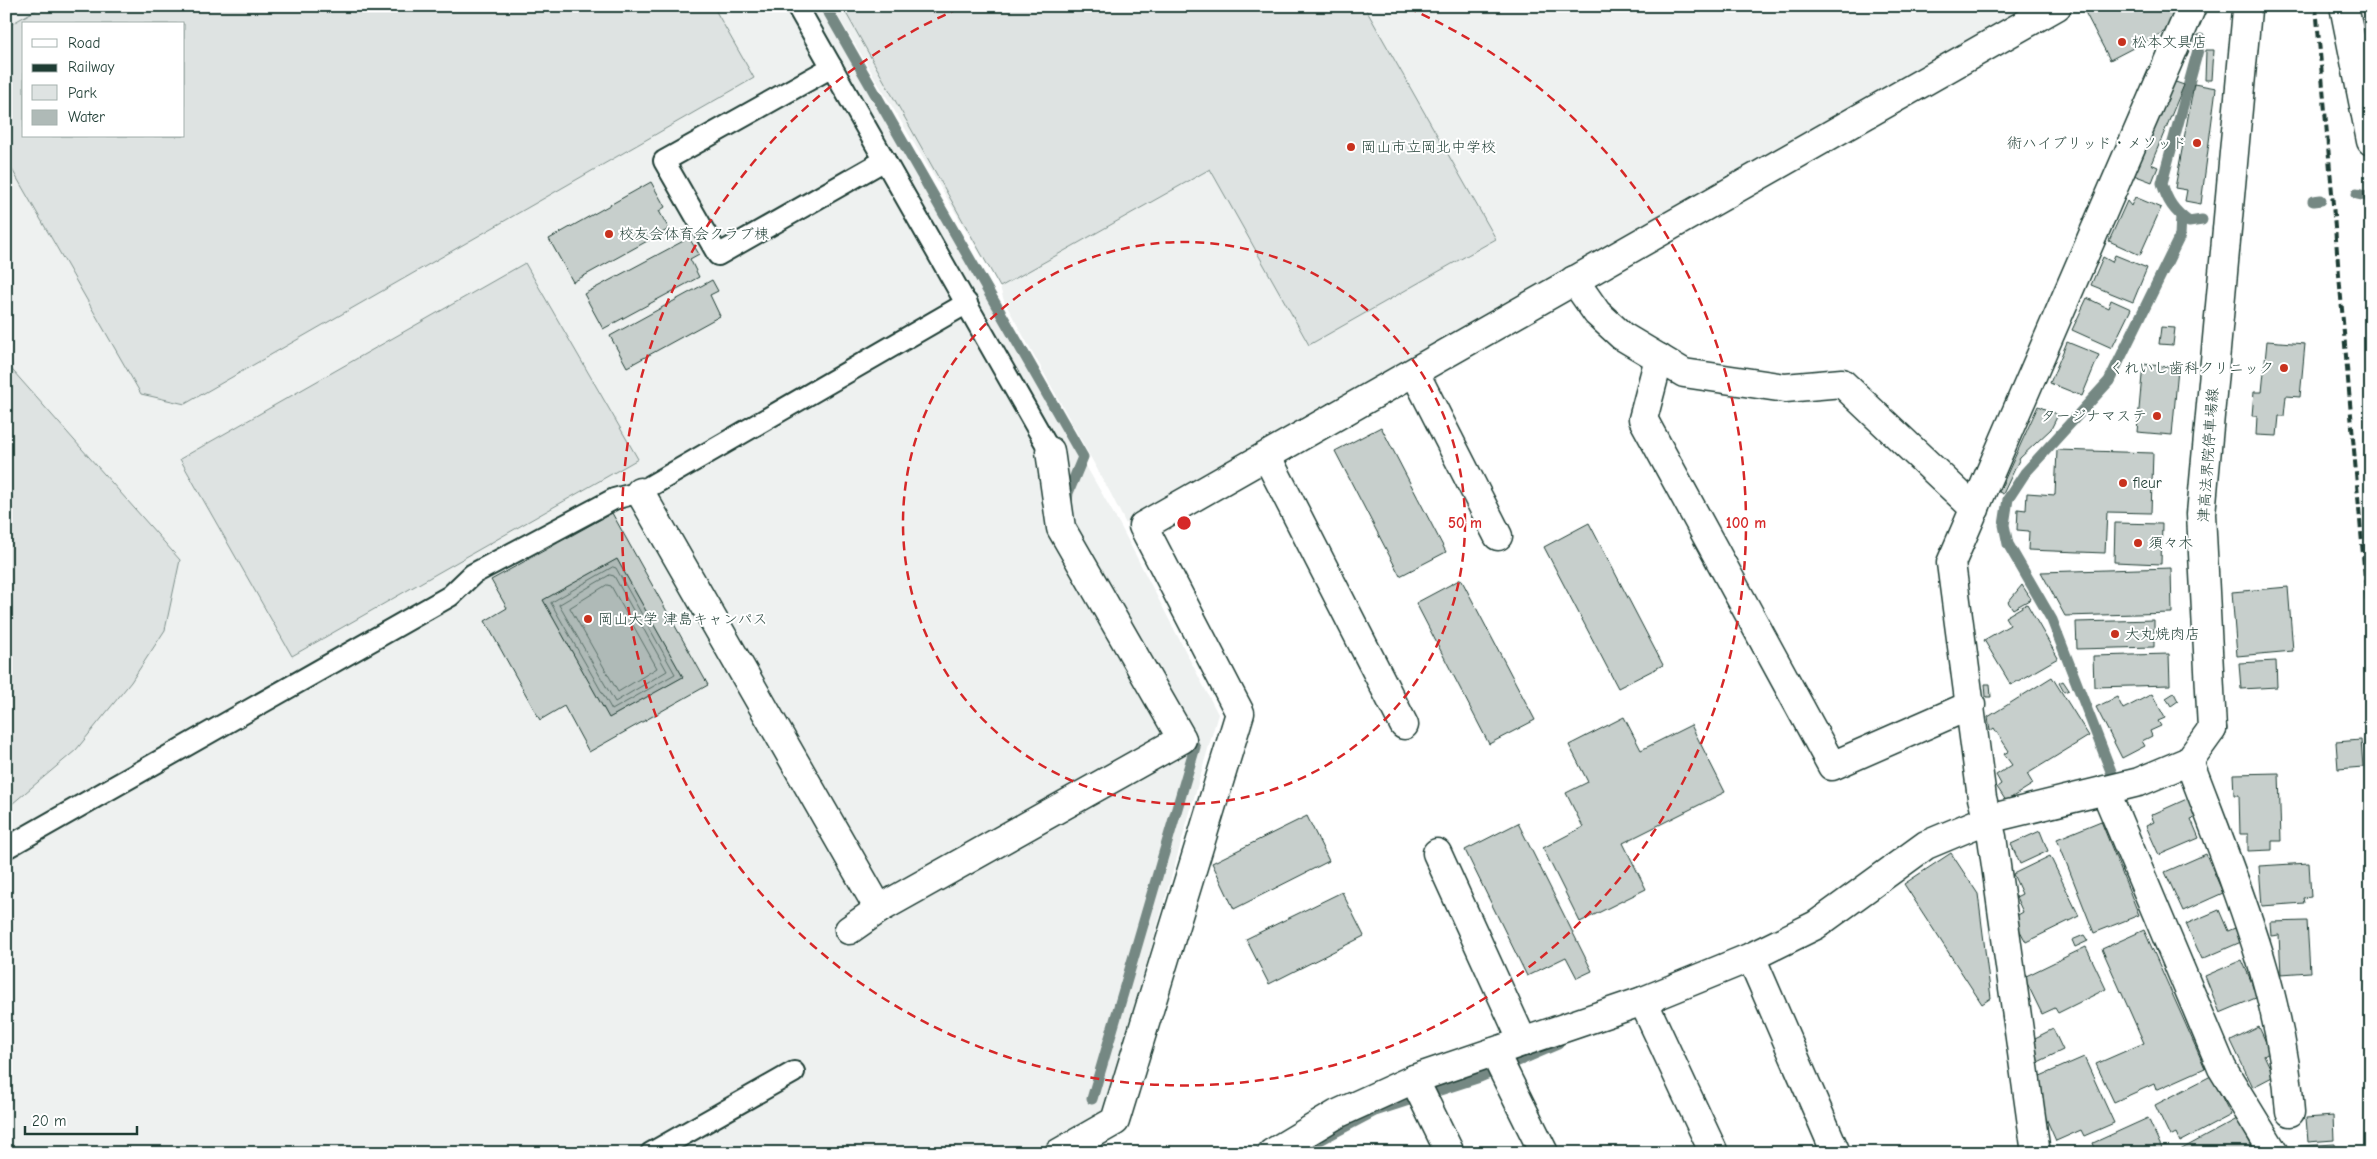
<svg xmlns="http://www.w3.org/2000/svg" width="2377" height="1159" viewBox="0 0 2377 1159" font-family="'Comic Neue','Klee One',sans-serif">
<rect width="100%" height="100%" fill="#fff"/>
<filter id="ink" filterUnits="userSpaceOnUse"><feTurbulence type="fractalNoise" baseFrequency=".02" numOctaves="2"/><feDisplacementMap in="SourceGraphic" scale="10" xChannelSelector="R" yChannelSelector="G"/><feConvolveMatrix kernelMatrix="1 2 1 2 8 2 1 2 1" color-interpolation-filters="sRGB"/></filter>
<g filter="url(#ink)">
<g fill="#eef1f0" fill-rule="evenodd">
<path d="M 23,6 L 821,6 L 1120,525 L 1218,714 L 1104,1112 L 1032,1153 L 6,1153 L 6,16 ZM 24,24 L 184,24 L 184,136 L 24,136 Z"/>
<polygon points="832,6 2031,6 1126,524 1111,494 1004,301 1000,287"/>
</g>
<g fill="#dee3e2" stroke="#7e908b" fill-rule="evenodd">
<path d="M 43,6 L 713,6 L 754,78 L 185,404 L 141,394 L 6,159 L 6,27 ZM 24,24 L 184,24 L 184,136 L 24,136 Z"/>
<polygon points="842,6 1364,6 1496,239 1309,345 1210,169 1000,287"/>
<polygon points="525,263 638,459 292,656 180,459"/>
<polygon points="6,363 180,560 165,630 131,682 76,750 6,809"/>
</g>
<polygon fill="#afbab7" stroke="#758883" points="617,559 683,677 609,718 543,600"/>
<g fill="none" stroke-linecap="round" stroke-linejoin="round">
<g stroke="#596f68" stroke-width="1">
<polygon points="613,567 616,568 675,674 612,710 551,603"/>
<polygon points="610,575 614,576 667,671 615,702 559,605"/>
<polygon points="607,585 611,586 657,668 618,692 570,608"/>
</g>
<g stroke="#758883" stroke-width="11">
<polyline points="825,6 1083,457 1068,493 1067,502"/>
<path d="M 2201,39 L 2162,183 C 2167,201 2174,211 2189,222 L 2202,220"/>
<polyline points="2357,194 2366,196"/>
<polyline points="2313,201 2321,200"/>
<polyline points="2114,779 2052,620 2008,544 2004,525 2008,499 2025,473 2109,381 2180,236 2181,216"/>
<polyline points="1092,1099 1195,747 1187,732"/>
<polyline points="1305,1148 1375,1111 1480,1077 1558,1044"/>
</g>
</g>
<g fill="#c7cfcc" stroke="#1f3d34" fill-rule="evenodd">
<polygon points="2096,6 2170,6 2179,24 2110,60 2085,12"/>
<polygon points="2206,50 2214,50 2212,80 2205,80"/>
<polygon points="2170,80 2184,85 2151,164 2158,167 2152,182 2131,174"/>
<polygon points="2194,84 2216,88 2201,204 2185,201 2187,190 2175,188"/>
<polygon points="651,182 665,207 659,211 669,229 573,282 549,239"/>
<polygon points="2135,197 2161,208 2140,255 2109,241 2127,201 2131,206"/>
<polygon points="689,238 699,254 690,259 699,277 603,329 584,294"/>
<polygon points="2115,255 2147,268 2133,302 2091,285 2103,257 2112,262"/>
<polygon points="712,280 718,291 710,295 720,316 627,367 610,336"/>
<polygon points="2087,298 2108,308 2111,300 2131,309 2112,348 2072,330"/>
<polygon points="2161,327 2175,328 2173,345 2159,344"/>
<polygon points="2267,341 2305,344 2300,397 2286,396 2284,416 2279,416 2277,436 2256,435 2257,416 2252,416 2254,392 2262,392"/>
<polygon points="2067,342 2099,355 2082,396 2050,383"/>
<polygon points="2143,364 2178,368 2172,435 2137,432"/>
<polygon points="2038,406 2058,415 2051,429 2020,458 2003,494 1999,492"/>
<polygon points="1381,427 1446,552 1400,576 1335,451"/>
<polygon points="2057,450 2153,453 2151,513 2107,512 2105,553 2028,550 2029,531 2017,530 2018,509 2026,510 2027,493 2055,495"/>
<path d="M 612,513 L 708,685 L 589,752 L 564,706 L 540,720 L 485,621 L 507,608 L 491,580 ZM 617,559 L 683,677 L 609,718 L 543,600 Z"/>
<polygon points="1589,523 1663,665 1618,688 1544,547"/>
<polygon points="2115,523 2162,524 2161,564 2114,562"/>
<polygon points="2171,568 2172,613 2065,616 2041,572"/>
<polygon points="1461,579 1535,720 1489,744 1416,603"/>
<polygon points="2022,585 2031,599 2013,609 2008,602"/>
<polygon points="2288,587 2293,651 2237,656 2232,592"/>
<polygon points="2027,604 2058,658 2011,685 1984,640 2010,625 2005,617"/>
<polygon points="2154,620 2154,647 2077,649 2076,622"/>
<polygon points="2169,654 2170,685 2094,687 2093,656"/>
<polygon points="2276,661 2277,687 2241,689 2239,663"/>
<polygon points="2052,677 2089,736 2027,774 2033,784 2006,801 1997,787 2001,784 1996,775 2012,765 2004,754 2009,751 1994,728 1990,731 1988,717"/>
<polygon points="2063,681 2069,690 2064,692 2059,683"/>
<polygon points="1985,684 1990,684 1991,697 1986,697"/>
<polygon points="2174,693 2178,701 2171,706 2166,698"/>
<polygon points="2152,694 2165,718 2158,721 2161,726 2150,731 2152,736 2142,741 2145,746 2122,758 2096,707 2117,697 2123,709"/>
<polygon points="1624,717 1641,750 1691,725 1725,792 1623,843 1646,889 1580,922 1543,848 1583,827 1566,793 1588,782 1569,745"/>
<polygon points="2361,740 2363,767 2338,769 2336,742"/>
<polygon points="2279,773 2281,841 2272,841 2272,850 2248,851 2248,834 2240,834 2239,795 2234,795 2233,774"/>
<polygon points="2189,798 2197,817 2191,819 2199,838 2159,855 2146,826 2154,822 2151,815"/>
<polygon points="1307,816 1329,861 1234,909 1212,863"/>
<polygon points="2101,821 2139,915 2094,933 2057,839"/>
<polygon points="1518,823 1592,971 1577,978 1566,957 1527,976 1465,850"/>
<polygon points="2040,831 2048,851 2020,864 2011,844"/>
<polygon points="1951,853 1978,894 1991,998 1982,1004 1904,884"/>
<polygon points="2206,854 2223,893 2183,911 2165,872"/>
<polygon points="2050,856 2079,916 2026,942 2013,918 2023,912 2016,897 2022,894 2013,874"/>
<polygon points="2309,863 2311,897 2303,898 2304,903 2262,906 2259,866"/>
<polygon points="1342,892 1364,936 1269,984 1246,939"/>
<polygon points="2219,910 2228,931 2235,928 2241,942 2202,959 2186,924"/>
<polygon points="2307,921 2310,972 2281,974 2279,935 2271,936 2270,922"/>
<polygon points="2144,930 2205,1068 2156,1090 2154,1084 2114,1102 2096,1064 2144,1043 2102,949"/>
<polygon points="2084,935 2088,941 2075,947 2072,940"/>
<polygon points="2086,947 2106,989 2058,1013 2055,1008 2042,1014 2024,977"/>
<polygon points="2242,960 2258,997 2220,1013 2205,976"/>
<polygon points="2259,1027 2270,1051 2264,1055 2274,1076 2253,1087 2231,1041"/>
<polygon points="2053,1029 2063,1050 2038,1062 2035,1038"/>
<polygon points="2084,1057 2114,1123 2084,1136 2081,1130 2056,1141 2039,1102 2038,1077"/>
<polygon points="2211,1076 2231,1115 2180,1142 2176,1133 2170,1136 2155,1105"/>
<polygon points="2333,1116 2334,1140 2308,1142 2306,1118"/>
<polygon points="2148,1118 2164,1153 2084,1153 2095,1148 2093,1143"/>
<polygon points="2237,1119 2255,1152 2182,1153 2180,1150"/>
<polygon points="2335,1144 2336,1153 2300,1153 2300,1146"/>
</g>
<g fill="none" stroke-linecap="round" stroke-linejoin="round">
<defs>
<g id="lane">
<polyline points="797,6 1050,451"/>
<polyline points="832,67 664,161 718,255 885,160"/>
<polyline points="6,848 450,596 473,574 614,499 640,492 967,303"/>
<polyline points="651,1153 794,1072"/>
</g>
<g id="street">
<polyline points="2344,6 2371,141"/>
<polyline points="1574,280 1597,313 1622,336 1684,373 1785,388 1842,383 1975,509"/>
<polyline points="1659,358 1643,419 1832,766 1971,705"/>
<polyline points="1415,373 1498,536"/>
<polyline points="1267,457 1404,725"/>
<polyline points="640,492 879,909"/>
<path d="M 2189,761 C 2232,875 2282,990 2290,1112"/>
<polyline points="2105,790 2222,1068 2274,1153"/>
<polyline points="1437,853 1523,1042"/>
<polyline points="849,930 879,909 1182,739 1061,528 1050,451"/>
<polyline points="1751,957 1836,1153"/>
<polyline points="1643,1001 1714,1153"/>
<polyline points="1494,1052 1544,1153"/>
<polyline points="1414,1079 1450,1153"/>
<polyline points="1059,1153 1115,1121 1240,713 1143,526 2057,6"/>
<polyline points="1272,1153 1337,1114 1414,1079 1643,1001 1751,957 1816,925 1926,845 1988,819 2139,782 2189,761 2212,729"/>
<polyline points="2036,1153 1992,837 1982,798 1951,563 2192,6"/>
</g>
<polyline id="secondary" points="2212,729 2201,514 2247,10"/>
</defs>
<use href="#lane" stroke="#1f3d34" stroke-width="24"/>
<use href="#street" stroke="#1f3d34" stroke-width="31"/>
<use href="#secondary" stroke="#1f3d34" stroke-width="31"/>
<use href="#lane" stroke="#fff" stroke-width="20"/>
<use href="#street" stroke="#fff" stroke-width="28"/>
<use href="#secondary" stroke="#fff" stroke-width="28"/>
<polyline stroke="#1f3d34" stroke-width="4" stroke-dasharray="8 4" stroke-linecap="butt" points="2316,6 2371,648"/>
</g>
</g>
<g fill="none" stroke="#d62828" stroke-width="2.5" stroke-dasharray="9 6">
<circle cx="1184" cy="523" r="281"/>
<path d="M1408 8A562 562 0 1 1 960 8"/>
</g>
<g fill="#c8321e" stroke="#fff" stroke-width="2">
<circle cx="2122" cy="42" r="5"/>
<circle cx="2197" cy="143" r="5"/>
<circle cx="1351" cy="147" r="5"/>
<circle cx="609" cy="234" r="5"/>
<circle cx="2284" cy="368" r="5"/>
<circle cx="2157" cy="416" r="5"/>
<circle cx="2123" cy="483" r="5"/>
<circle cx="2138" cy="543" r="5"/>
<circle cx="588" cy="619" r="5"/>
<circle cx="2115" cy="634" r="5"/>
</g>
<g text-anchor="middle" stroke-width="4" stroke-linejoin="round" paint-order="stroke">
<g font-size="15" fill="#1f3d34" stroke="#fff" text-anchor="start">
<text x="2132" y="47">松本文具店</text>
<text x="2187" y="148" text-anchor="end">術ハイブリッド・メソッド</text>
<text x="1361" y="152">岡山市立岡北中学校</text>
<text x="619" y="239">校友会体育会クラブ棟</text>
<text x="2274" y="373" text-anchor="end">くれいし歯科クリニック</text>
<text x="2147" y="421" text-anchor="end">タージナマステ</text>
<text x="2133" y="488">fleur</text>
<text x="2148" y="548">須々木</text>
<text x="598" y="624">岡山大学 津島キャンパス</text>
<text x="2125" y="639">大丸焼肉店</text>
</g>
<g font-size="15" fill="#1f3d34" stroke="#fff">
<text transform="translate(2208 455) rotate(-86)" y="5">津高法界院停車場線</text>
</g>
</g>
<circle cx="1184" cy="523" r="8" fill="#d62828" stroke="#fff" stroke-width="2.5"/>
<g font-size="15" text-anchor="middle" font-weight="bold" fill="#d62828" stroke="#fff" stroke-width="4" stroke-linejoin="round" paint-order="stroke">
<text x="1465" y="528">50 m</text>
<text x="1746" y="528">100 m</text>
</g>
<rect width="2377" height="1159" fill="none" stroke="#fff" stroke-width="25"/>
<rect x="12" y="12" width="2352" height="1134" fill="none" stroke="#1f3d34" stroke-width="2" filter="url(#ink)"/>
<rect x="22" y="22" width="162" height="115" fill="#ffffff" stroke="#a5b1ae"/>
<rect x="32" y="39" width="25" height="8" fill="#ffffff" stroke="#a5b1ae"/>
<text x="68" y="48" font-size="15" fill="#1f3d34">Road</text>
<rect x="32" y="64" width="25" height="8" fill="#1f3d34" stroke="#a5b1ae"/>
<text x="68" y="72" font-size="15" fill="#1f3d34">Railway</text>
<rect x="32" y="85" width="25" height="15" fill="#dee3e2" stroke="#a5b1ae"/>
<text x="68" y="98" font-size="15" fill="#1f3d34">Park</text>
<rect x="32" y="110" width="25" height="15" fill="#afbab7" stroke="#a5b1ae"/>
<text x="68" y="122" font-size="15" fill="#1f3d34">Water</text>
<path d="M25 1126v8h112v-8" fill="none" stroke="#1f3d34" stroke-width="2.5"/>
<text x="32" y="1126" font-size="15" fill="#1f3d34" stroke="#ffffff" stroke-width="4" paint-order="stroke">20 m</text>
</svg>
